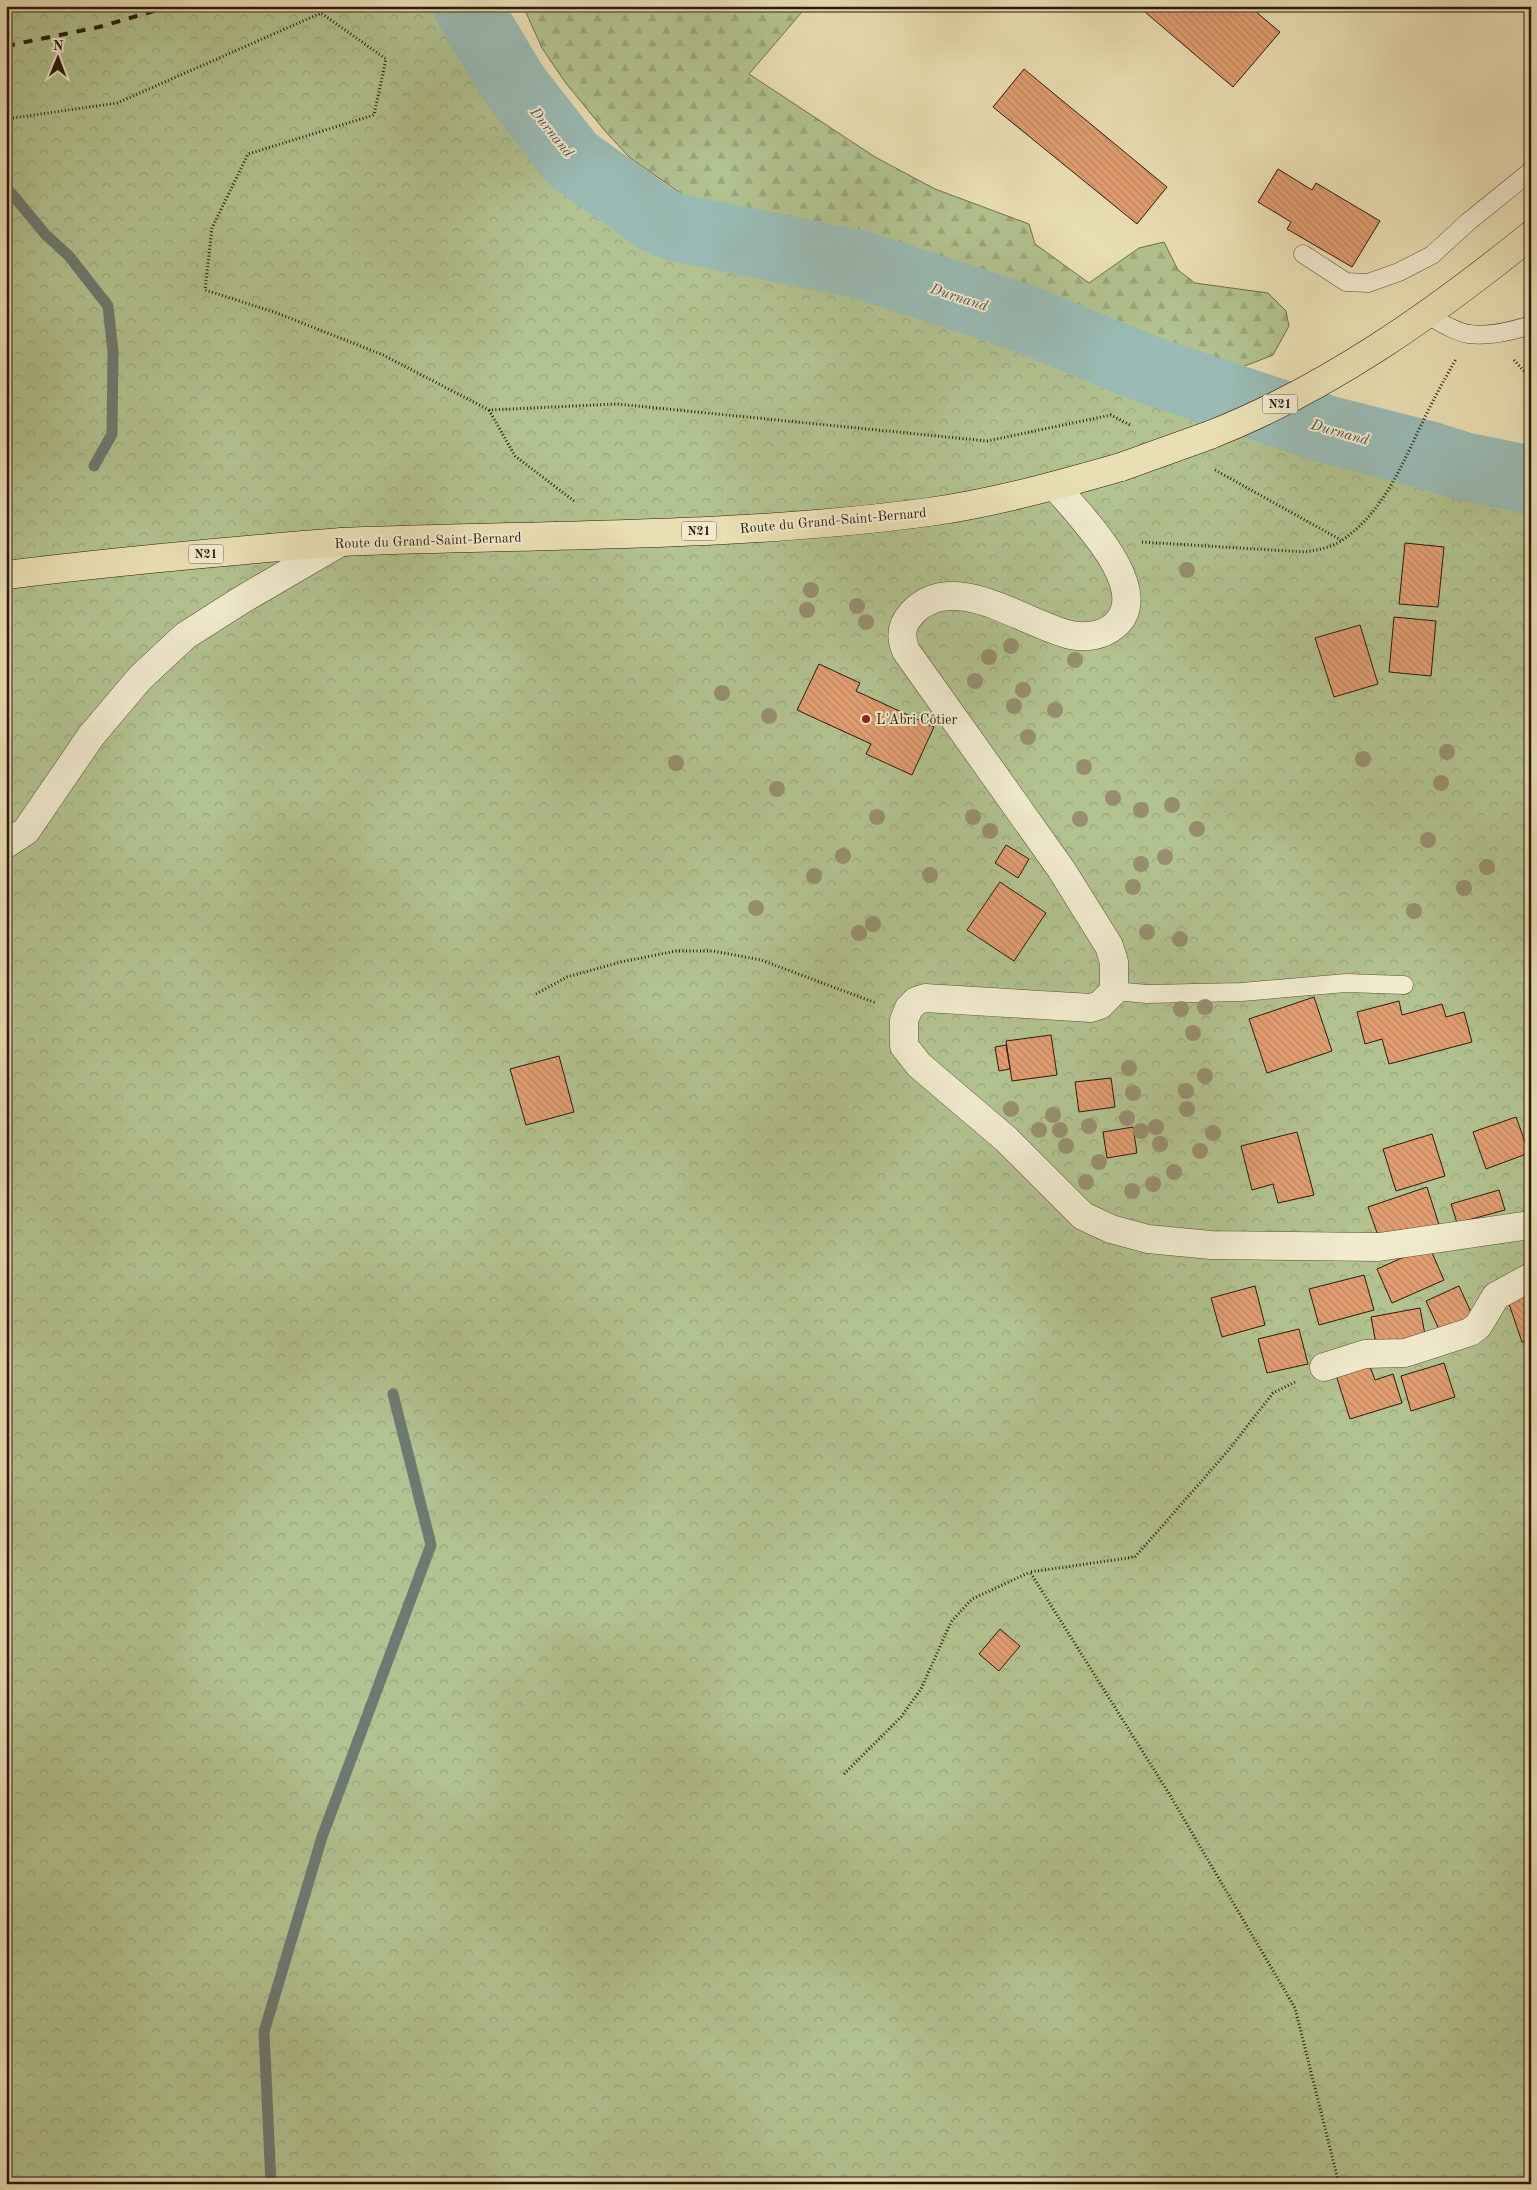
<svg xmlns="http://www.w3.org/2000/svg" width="1537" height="2190" viewBox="0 0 1537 2190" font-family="'Old Standard TT',serif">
<defs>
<pattern id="forest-firs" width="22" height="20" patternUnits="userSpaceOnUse" patternTransform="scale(1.25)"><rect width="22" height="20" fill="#b2c290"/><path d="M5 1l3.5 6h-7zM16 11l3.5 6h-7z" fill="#99a67b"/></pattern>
<pattern id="park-crowns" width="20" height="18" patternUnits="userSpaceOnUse" patternTransform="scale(1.25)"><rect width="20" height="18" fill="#b2c290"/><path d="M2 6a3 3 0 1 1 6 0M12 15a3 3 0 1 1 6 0" fill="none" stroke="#99a67b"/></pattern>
<pattern id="building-back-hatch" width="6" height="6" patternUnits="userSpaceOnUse" patternTransform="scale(1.25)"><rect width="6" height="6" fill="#e19e71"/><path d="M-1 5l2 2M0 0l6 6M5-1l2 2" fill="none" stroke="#c18761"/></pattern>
</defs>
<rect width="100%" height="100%" fill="#eadfb4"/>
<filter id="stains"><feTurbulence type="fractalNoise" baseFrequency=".004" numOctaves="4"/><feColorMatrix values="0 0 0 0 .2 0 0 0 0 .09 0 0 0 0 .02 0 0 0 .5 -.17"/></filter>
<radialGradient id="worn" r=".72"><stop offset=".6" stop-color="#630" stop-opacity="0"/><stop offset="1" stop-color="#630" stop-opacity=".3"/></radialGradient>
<polygon fill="url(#forest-firs)" stroke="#6e6d50" points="523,6 807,6 749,74 875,157 935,189 1029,224 1035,244 1089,283 1139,248 1164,242 1178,270 1195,283 1268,293 1286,311 1289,326 1273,355 1240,368 1208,370 1156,357 1122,341 1070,309 977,271 938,268 879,248 736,215 690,200 629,157 605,131 565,82 542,48"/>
<polygon fill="url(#park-crowns)" stroke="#6e6d50" points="6,6 474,6 516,100 667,232 1031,306 1195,401 1531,492 1531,2184 6,2184"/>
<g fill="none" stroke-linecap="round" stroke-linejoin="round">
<g stroke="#6d7a72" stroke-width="11">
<polyline points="6,187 46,235 69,256 108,306 113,352 112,434 94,466"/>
<polyline points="271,2184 264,2032 322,1837 431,1545 393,1394"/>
</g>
<polyline stroke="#99bbb4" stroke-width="68" points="467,6 515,86 572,159 656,219 674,227 862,265 1023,318 1149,370 1329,430 1428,455 1463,466 1531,480"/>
</g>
<g fill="url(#building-back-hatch)" stroke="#2b180f">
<polygon points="1138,6 1249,6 1280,32 1233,87"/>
<polygon points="1024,69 1167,187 1137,224 993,107"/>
<polygon points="1278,169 1312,190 1316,183 1380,221 1352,267 1287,229 1291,222 1258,202"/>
<polygon points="1405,543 1444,547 1438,607 1399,604"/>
<polygon points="1394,617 1436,621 1431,676 1389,672"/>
<polygon points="1360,625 1378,684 1334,697 1315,638"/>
<polygon points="819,664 860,683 856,691 934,727 912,775 866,754 871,744 797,710"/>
<polygon points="1006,845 1029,859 1018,878 995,863"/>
<polygon points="1000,882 1046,913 1014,961 967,930"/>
<polygon points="1314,997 1332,1051 1267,1073 1249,1019"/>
<polygon points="1399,1001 1402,1015 1442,1004 1446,1017 1464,1012 1472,1042 1389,1064 1382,1039 1365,1044 1357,1012"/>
<polygon points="1051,1035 1057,1075 1012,1081 1006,1041"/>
<polygon points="1006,1045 1010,1069 999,1071 995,1047"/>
<polygon points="559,1056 574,1112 526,1125 510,1069"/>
<polygon points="1111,1078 1115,1107 1079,1112 1075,1082"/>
<polygon points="1516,1117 1529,1153 1486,1169 1473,1132"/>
<polygon points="1133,1127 1137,1153 1107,1158 1103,1132"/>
<polygon points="1297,1132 1314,1195 1278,1203 1273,1184 1252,1190 1241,1146"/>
<polygon points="1432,1134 1445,1176 1396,1191 1383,1149"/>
<polygon points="1427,1187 1439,1225 1381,1244 1368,1207"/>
<polygon points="1499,1190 1505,1210 1457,1223 1451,1204"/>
<polygon points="1429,1246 1444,1280 1392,1303 1377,1269"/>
<polygon points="1364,1275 1374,1310 1319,1325 1309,1289"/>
<polygon points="1255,1286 1265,1325 1222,1337 1211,1298"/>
<polygon points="1459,1286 1475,1321 1442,1336 1426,1301"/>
<polygon points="1531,1293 1531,1339 1522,1342 1508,1301"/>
<polygon points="1420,1308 1426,1340 1377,1349 1371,1317"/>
<polygon points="1299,1329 1308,1364 1267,1373 1258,1339"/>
<polygon points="1368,1361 1375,1380 1393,1374 1402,1403 1350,1419 1335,1372"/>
<polygon points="1444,1363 1455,1397 1411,1411 1401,1376"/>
<polygon points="1000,1629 1020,1646 999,1671 979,1654"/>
</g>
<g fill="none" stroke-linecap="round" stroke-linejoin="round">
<defs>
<g id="service">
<polyline points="1303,254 1346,282 1368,283 1399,272 1432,255 1468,222 1531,171"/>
<path d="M 1427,315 C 1440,322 1455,332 1469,334 C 1489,337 1512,331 1531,325"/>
<polyline points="1114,991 1147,994 1242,992 1346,983 1404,985"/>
</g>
<g id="minor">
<path d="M 1055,486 C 1078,514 1157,591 1114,626 C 1102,636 1085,638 1071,635 C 1025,625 954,568 912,613 C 901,625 900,637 906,651 L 1061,869 L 1109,946 L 1114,962 L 1114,991 L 1100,1005 L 1091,1008 L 925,998 L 916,1001 L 909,1008 L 904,1020 L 904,1046 L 919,1065 L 1006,1139 L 1083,1216 L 1111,1229 L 1148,1239 L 1211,1245 L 1379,1247 L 1531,1225"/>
<polyline points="6,844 26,831 91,736 140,678 185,636 243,599 341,542"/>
<polyline points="1324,1367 1365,1354 1405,1353 1470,1332 1478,1326 1496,1296 1531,1277"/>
</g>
<g id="primary">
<path d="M 1210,435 C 1329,388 1433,314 1531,235"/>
<path d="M 6,575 C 87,565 167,557 247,550 C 279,547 311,544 343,542 C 538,534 735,538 929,512 C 994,503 1058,485 1121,467"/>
</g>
</defs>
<use href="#service" stroke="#5b4a38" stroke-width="19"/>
<use href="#minor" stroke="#5b4a38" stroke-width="29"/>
<use href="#primary" stroke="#2b180f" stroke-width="29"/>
<g stroke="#2b180f" stroke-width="3" stroke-dasharray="1 2.5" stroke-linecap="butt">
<polyline points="6,119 117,103 321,13 386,59 374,115 248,154 212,228 205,290 277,313 383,355 489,410 617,404 987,441 1111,415 1132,426"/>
<polyline points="1514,360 1531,379"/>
<polyline points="489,410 515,456 574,501"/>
<polyline points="1215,470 1341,540"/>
<path d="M 1142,542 L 1305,552 C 1317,550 1330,548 1341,541 C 1386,511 1404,459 1427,413 C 1436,394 1446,377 1456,359"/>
<polyline points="536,994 567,977 621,962 676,951 713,951 761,960 876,1003"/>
<polyline points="1295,1382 1273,1393 1227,1452 1135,1557 1030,1572 1168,1792 1295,2008 1339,2184"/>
<polyline points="844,1774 901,1717 921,1689 951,1622 972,1599 1030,1572"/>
</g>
<use href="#service" stroke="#f1eace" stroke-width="18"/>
<use href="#minor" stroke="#f1eace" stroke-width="28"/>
<use href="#primary" stroke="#eadfb4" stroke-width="28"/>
<polyline stroke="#2b180f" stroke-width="4" stroke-dasharray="9 9" stroke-linecap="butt" points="6,46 99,27 171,6"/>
<defs>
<polyline id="primary-bridge" points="1121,467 1210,435"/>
</defs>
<use href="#primary-bridge" stroke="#2b180f" stroke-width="29" stroke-linecap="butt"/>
<use href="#primary-bridge" stroke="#eadfb4" stroke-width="28"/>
</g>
<g fill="#988e6f">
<circle cx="1187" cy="570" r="8"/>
<circle cx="811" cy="590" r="8"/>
<circle cx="857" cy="606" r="8"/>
<circle cx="807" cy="610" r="8"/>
<circle cx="866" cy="622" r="8"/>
<circle cx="1011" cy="646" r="8"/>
<circle cx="989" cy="657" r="8"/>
<circle cx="1075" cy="660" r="8"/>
<circle cx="975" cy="681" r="8"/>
<circle cx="1023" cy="690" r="8"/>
<circle cx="722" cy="693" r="8"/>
<circle cx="1014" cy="706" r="8"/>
<circle cx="1055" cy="710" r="8"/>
<circle cx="769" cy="716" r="8"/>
<circle cx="1028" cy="737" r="8"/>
<circle cx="1447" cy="752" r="8"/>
<circle cx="1363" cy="759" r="8"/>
<circle cx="676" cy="763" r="8"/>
<circle cx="1084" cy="767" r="8"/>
<circle cx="1441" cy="783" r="8"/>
<circle cx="777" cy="789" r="8"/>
<circle cx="1113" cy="798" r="8"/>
<circle cx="1172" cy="805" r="8"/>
<circle cx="1141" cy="810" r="8"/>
<circle cx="877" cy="817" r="8"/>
<circle cx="973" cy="817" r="8"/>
<circle cx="1080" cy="819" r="8"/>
<circle cx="1197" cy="829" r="8"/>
<circle cx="990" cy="831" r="8"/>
<circle cx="1428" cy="840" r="8"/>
<circle cx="843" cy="856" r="8"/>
<circle cx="1165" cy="857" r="8"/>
<circle cx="1141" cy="864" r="8"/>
<circle cx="1487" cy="867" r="8"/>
<circle cx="930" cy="875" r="8"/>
<circle cx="814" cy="876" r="8"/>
<circle cx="1133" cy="887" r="8"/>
<circle cx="1464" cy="888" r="8"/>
<circle cx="756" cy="908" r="8"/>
<circle cx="1414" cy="911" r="8"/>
<circle cx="873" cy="924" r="8"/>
<circle cx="1147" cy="932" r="8"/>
<circle cx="859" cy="933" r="8"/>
<circle cx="1180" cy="939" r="8"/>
<circle cx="1205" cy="1007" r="8"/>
<circle cx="1181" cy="1009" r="8"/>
<circle cx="1193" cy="1033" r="8"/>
<circle cx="1129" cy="1068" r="8"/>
<circle cx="1205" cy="1076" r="8"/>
<circle cx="1186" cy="1091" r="8"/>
<circle cx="1133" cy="1093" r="8"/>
<circle cx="1011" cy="1109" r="8"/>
<circle cx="1187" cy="1109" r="8"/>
<circle cx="1053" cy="1115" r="8"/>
<circle cx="1127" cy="1118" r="8"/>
<circle cx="1089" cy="1126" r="8"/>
<circle cx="1156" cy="1127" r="8"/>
<circle cx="1039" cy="1130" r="8"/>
<circle cx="1060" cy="1130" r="8"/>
<circle cx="1141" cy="1131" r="8"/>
<circle cx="1213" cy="1133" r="8"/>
<circle cx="1160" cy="1144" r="8"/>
<circle cx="1066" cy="1146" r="8"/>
<circle cx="1200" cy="1151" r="8"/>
<circle cx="1099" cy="1162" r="8"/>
<circle cx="1174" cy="1172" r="8"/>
<circle cx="1086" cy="1182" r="8"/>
<circle cx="1153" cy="1184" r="8"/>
<circle cx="1132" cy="1191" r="8"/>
</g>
<circle fill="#8f2418" stroke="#f1eace" stroke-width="2" cx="866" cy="719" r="5"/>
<g text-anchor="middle" stroke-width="4" stroke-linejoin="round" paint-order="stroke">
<g fill="#f1eace" stroke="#665748" stroke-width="1">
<rect x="1262.5" y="394.5" width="35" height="19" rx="4"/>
<rect x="681.5" y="521.5" width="35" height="19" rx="4"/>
<rect x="188.5" y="544.5" width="35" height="19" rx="4"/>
</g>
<g font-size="12" font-weight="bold" fill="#2b180f">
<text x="1280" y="408">N21</text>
<text x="699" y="535">N21</text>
<text x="206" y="558">N21</text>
</g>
<g font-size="14" fill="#2b180f" stroke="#f1eace">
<text transform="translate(833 520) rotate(-5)" y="5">Route du Grand-Saint-Bernard</text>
<text transform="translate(428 540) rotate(-2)" y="5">Route du Grand-Saint-Bernard</text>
</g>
<g font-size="14" fill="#2b180f" stroke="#f1eace" text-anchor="start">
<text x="876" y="724">L'Abri Côtier</text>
</g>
<g font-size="15" font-style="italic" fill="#525149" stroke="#f1eace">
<text transform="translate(552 132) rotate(51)" y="5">Durnand</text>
<text transform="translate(959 297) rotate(18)" y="5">Durnand</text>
<text transform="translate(1340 432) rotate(16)" y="5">Durnand</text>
</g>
</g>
<rect width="1537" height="2190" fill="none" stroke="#eadfb4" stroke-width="25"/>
<rect x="8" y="8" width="1522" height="2175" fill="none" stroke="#2b180f" stroke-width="2.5"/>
<rect x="12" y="12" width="1512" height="2165" fill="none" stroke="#2b180f"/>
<g transform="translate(58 58) rotate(1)" stroke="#f1eace" stroke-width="4" paint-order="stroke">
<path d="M0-4L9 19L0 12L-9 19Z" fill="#2b180f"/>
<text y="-8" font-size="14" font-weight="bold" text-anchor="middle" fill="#2b180f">N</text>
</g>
<rect width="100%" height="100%" filter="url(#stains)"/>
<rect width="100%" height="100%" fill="url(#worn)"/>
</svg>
